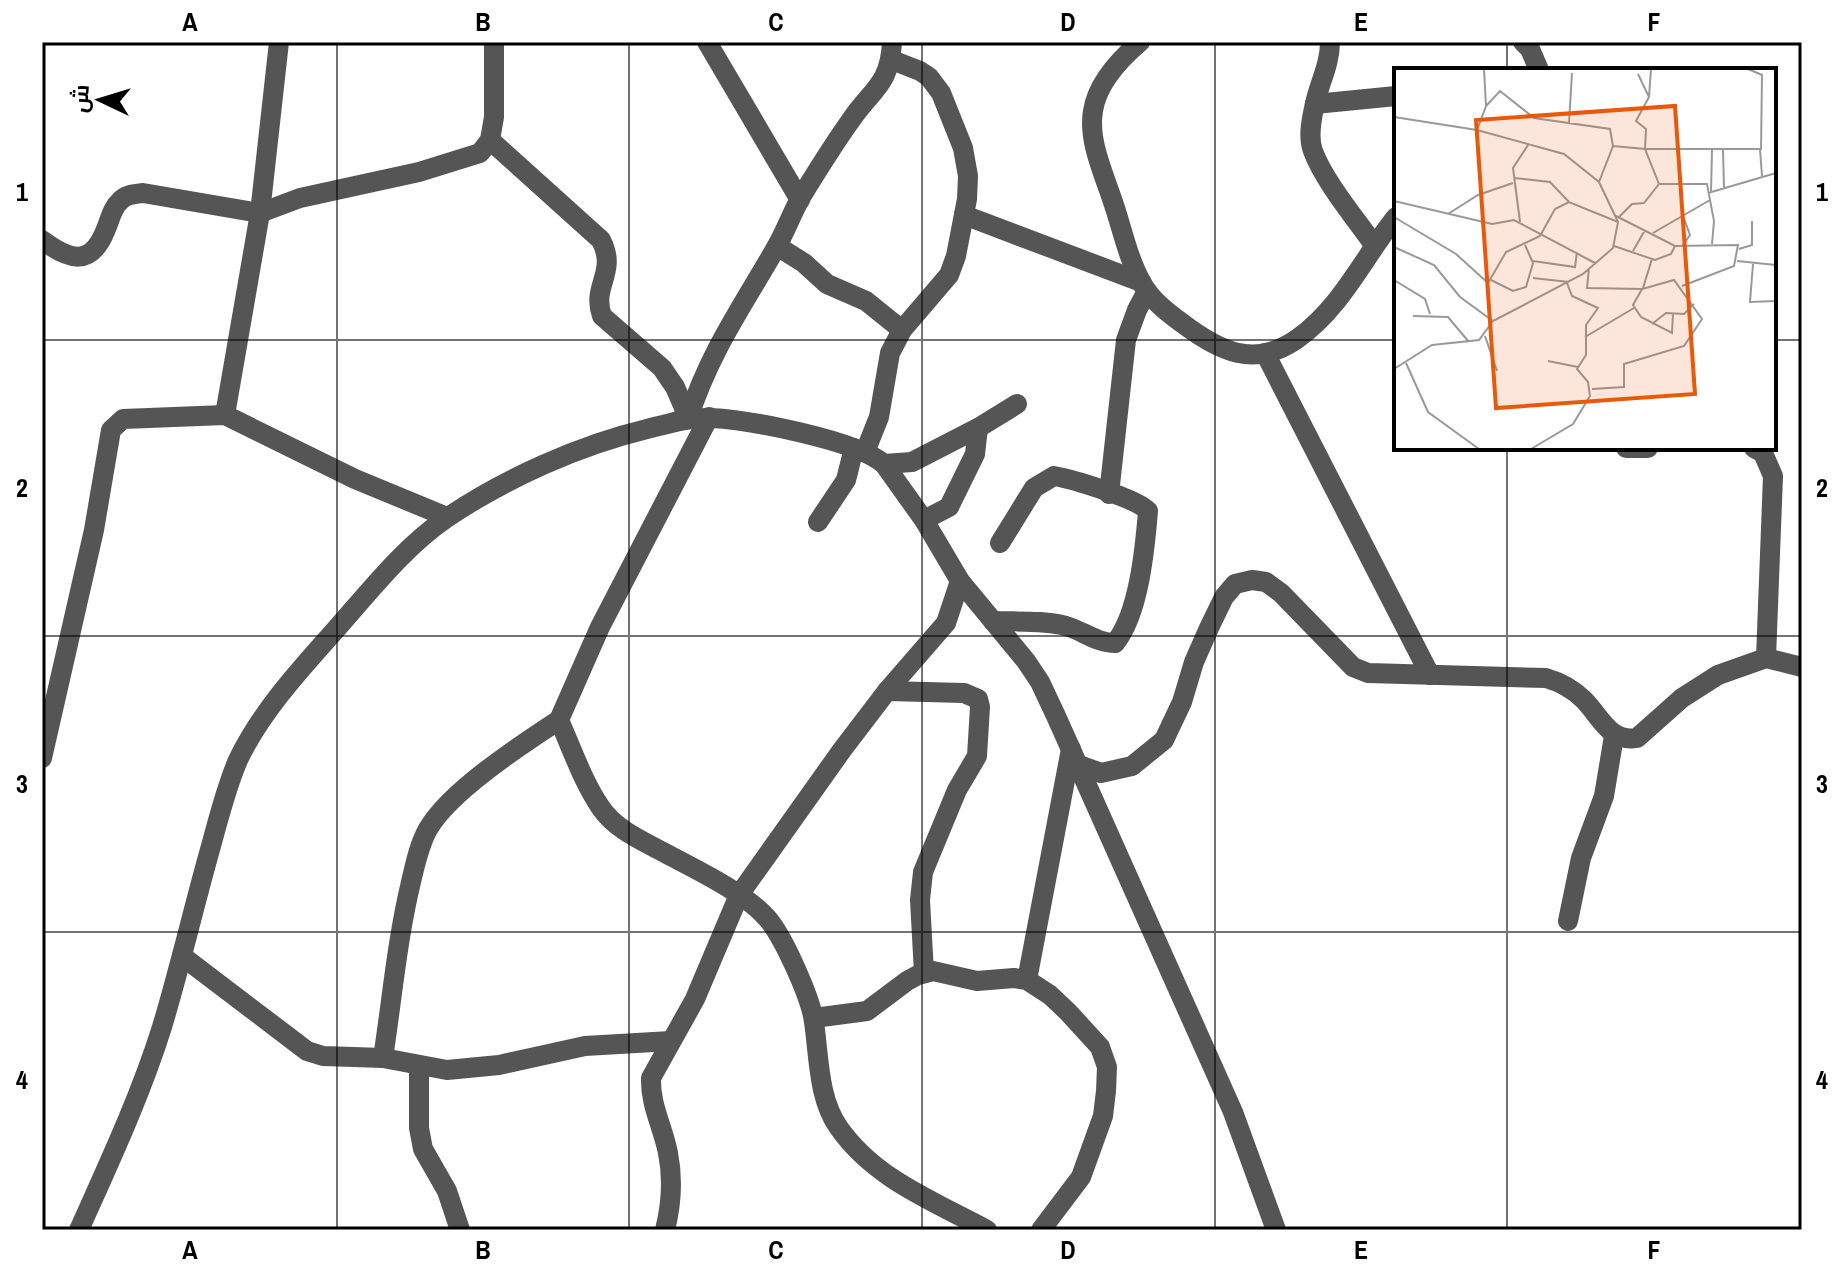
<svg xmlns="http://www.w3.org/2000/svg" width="1844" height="1272" viewBox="0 0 1844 1272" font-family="'Archivo Narrow',Cairo,sans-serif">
<rect width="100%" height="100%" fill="#fff"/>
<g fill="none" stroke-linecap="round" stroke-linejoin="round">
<g stroke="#555" stroke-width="20">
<polyline points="707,42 800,200"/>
<path d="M 1140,42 C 1120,59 1097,84 1093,111 C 1088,140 1103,172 1112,199 C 1122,227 1128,260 1143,285 C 1151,300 1168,313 1182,323 C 1219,351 1254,369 1297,339 C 1342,307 1363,258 1396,217"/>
<path d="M 1330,42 C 1330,66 1318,85 1314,108 C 1311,122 1308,138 1313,151 C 1324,181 1356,219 1374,245"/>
<polyline points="1523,42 1530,49 1539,70"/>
<polyline points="1315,104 1396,96"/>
<path d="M 490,140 L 601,240 C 618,273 591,285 602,316 L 662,368 L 675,387 L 688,417"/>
<polyline points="964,215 1141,282"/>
<path d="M 42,240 C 69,260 91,268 106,229 C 110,220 112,208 120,201 C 126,194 135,194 143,193 L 260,213 L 279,42"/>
<polyline points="777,246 804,263 827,284 866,301 902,330"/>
<polyline points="1265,353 1430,675"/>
<polyline points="225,415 260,213 300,198 419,172 480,153 490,140 494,117 494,42"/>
<path d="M 709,417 L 600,627 L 559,720 C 572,749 583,782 601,808 C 616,830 643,841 665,853 C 695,869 744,892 767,918 C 783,936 811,998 814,1022 C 819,1056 818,1099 839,1128 C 875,1179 933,1201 987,1230"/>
<path d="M 677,421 L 688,419 C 710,351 742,307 777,246 C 786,230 792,213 801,197 C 817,171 833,145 851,120 C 872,89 890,85 892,42"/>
<polyline points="1626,448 1648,448"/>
<polyline points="1754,448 1763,453 1773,476 1766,658"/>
<polyline points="865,452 879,417 890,353 902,330 949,275 956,256 967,199 968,176 963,148 941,93 929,77 920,71 892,60"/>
<polyline points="884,464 912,462 978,428 1017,404"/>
<polyline points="1109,494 1126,340 1137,310 1147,291"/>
<polyline points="924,520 949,507 975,454 978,428"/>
<polyline points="818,522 846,480 854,448"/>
<path d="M 993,621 C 1017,622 1043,620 1066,626 C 1083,631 1097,643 1115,643 C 1139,614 1145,548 1148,511 C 1138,499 1072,479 1054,476 L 1034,488 L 1000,543"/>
<polyline points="887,691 964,693 978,699 980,707 977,756 957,790 923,872 920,900 924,973"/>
<polyline points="42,758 94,530 111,430 123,419 225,415 355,479 447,517"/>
<path d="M 1076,764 L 1101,773 L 1132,766 L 1164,740 L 1182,702 L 1194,662 L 1209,628 L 1224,597 L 1235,584 L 1252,580 L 1266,582 L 1281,593 L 1353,667 L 1368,673 L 1546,678 C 1560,682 1573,689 1584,700 C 1600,716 1610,743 1637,738 L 1682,698 L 1718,675 L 1766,658 L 1802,667"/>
<polyline points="1568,921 1581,858 1604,796 1614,736"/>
<polyline points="182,956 307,1051 323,1056 383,1058 447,1070 499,1065 585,1046 671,1041"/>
<polyline points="1027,980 1071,749"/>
<polyline points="814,1018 867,1011 907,981 918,975 933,971 977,981 1014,978 1027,980 1050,995 1068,1012 1100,1047 1107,1067 1106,1091 1103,1116 1081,1177 1041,1230"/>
<path d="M 383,1058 C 392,1000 397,940 411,882 C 415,865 419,845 428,829 C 450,791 521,745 559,720"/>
<polyline points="419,1066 419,1128 423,1149 447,1191 460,1230"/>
<path d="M 79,1230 C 109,1163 140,1097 162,1027 C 180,967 194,906 211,846 C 219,817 226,788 238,760 C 260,714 296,674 330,636 C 366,596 402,548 448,517 C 506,478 580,445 647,429 C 667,424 690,417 711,418 C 750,420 856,440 884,464 L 924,520 L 960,581 L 1026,661 L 1040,682 L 1056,716 L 1233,1112 L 1276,1230"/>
<path d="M 665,1230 C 671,1206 673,1178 668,1153 C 663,1127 650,1105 651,1078 L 695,999 L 739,895 L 842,750 L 887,691 L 946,623 L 960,581"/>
</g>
</g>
<path fill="none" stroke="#000" stroke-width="2" stroke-opacity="0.55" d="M 337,42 L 337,1230M 629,42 L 629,1230M 922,42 L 922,1230M 1215,42 L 1215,1230M 1507,42 L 1507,70M 42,340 L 1396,340M 1774,340 L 1802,340M 1507,448 L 1507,1230M 42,636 L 1802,636M 42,932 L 1802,932"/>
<g transform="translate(1394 68)">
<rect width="382" height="382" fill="#fff"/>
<path fill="none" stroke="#999" stroke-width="2" d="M 354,1 L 368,7 L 367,82M 244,6 L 255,29 L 242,53 L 252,61 L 251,81 L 366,81 L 368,108M 255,29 L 257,1M 92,38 L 106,23 L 140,50 L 216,61 L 219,78 L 205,114M 0,49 L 83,62 L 170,86 L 205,114 L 224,154 L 219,180 L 189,206 L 99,253 L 66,229 L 40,197 L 0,179M 175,55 L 178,5M 83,62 L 92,38 L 90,1M 219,78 L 251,81 L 265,116 L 313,116 L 320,153 L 318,176M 329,82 L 330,120M 120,110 L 156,114 L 175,134M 317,124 L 318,82M 314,125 L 382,105M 0,133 L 98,156 L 120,152 L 201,195M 54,146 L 84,127 L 119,115M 222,148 L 281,178 L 344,177 L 340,198 L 288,218M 0,149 L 62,186 L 94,215 L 96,253M 224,150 L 238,136 L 250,135 L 265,116M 126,154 L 119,100 L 134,77M 259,165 L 316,132M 220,178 L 261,192 L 277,186 L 281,178M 288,178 L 296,167 L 288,145M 345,181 L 358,177 L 358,153M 239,183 L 251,162M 139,193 L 181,199 L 183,184M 343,193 L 382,197M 359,196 L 356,234 L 382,233M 195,200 L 193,220 L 248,221M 139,210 L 175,214M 0,212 L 31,231 L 36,246M 97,212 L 119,223 L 132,219 L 139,195 L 131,177M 94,215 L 112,184 L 146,168 L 161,141 L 175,134 L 224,154M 249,220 L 258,191M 19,248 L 54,249 L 75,274M 258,256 L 272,245 L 290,246 L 300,236M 91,268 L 103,303M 191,269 L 240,240M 154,293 L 184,299M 12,295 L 34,344 L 85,381M 0,301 L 38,277 L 85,272 L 99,253M 198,321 L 230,319 L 230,296 L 290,278 L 308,251 L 280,212 L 248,221 L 239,237 L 247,249 L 278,265 L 279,245M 137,381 L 179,356 L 196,328 L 194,314 L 183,301 L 192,287 L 192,257 L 204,240 L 178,228 L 173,215"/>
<path fill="#e8590c" fill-opacity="0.15" stroke="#e8590c" stroke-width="4" d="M 281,38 L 301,326 L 102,340 L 82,52 Z"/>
<rect width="382" height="382" fill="none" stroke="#000" stroke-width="4"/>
</g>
<rect width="1844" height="1272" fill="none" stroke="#ffffff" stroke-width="88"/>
<g transform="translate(100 100) rotate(274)" stroke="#ffffff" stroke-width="6" paint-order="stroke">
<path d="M0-6L14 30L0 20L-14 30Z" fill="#000000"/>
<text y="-12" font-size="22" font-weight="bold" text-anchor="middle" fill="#000000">ش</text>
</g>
<rect x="44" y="44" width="1756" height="1184" fill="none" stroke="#000" stroke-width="3"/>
<g font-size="26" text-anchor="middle" font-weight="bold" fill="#000">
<text x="190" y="31">A</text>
<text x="483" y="31">B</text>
<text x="776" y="31">C</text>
<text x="1068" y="31">D</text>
<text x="1361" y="31">E</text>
<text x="1654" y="31">F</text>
<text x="22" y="201">1</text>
<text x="1822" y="201">1</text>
<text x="22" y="497">2</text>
<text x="1822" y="497">2</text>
<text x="22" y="793">3</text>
<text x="1822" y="793">3</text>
<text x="22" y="1089">4</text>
<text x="1822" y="1089">4</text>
<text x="190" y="1259">A</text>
<text x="483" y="1259">B</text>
<text x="776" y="1259">C</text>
<text x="1068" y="1259">D</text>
<text x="1361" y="1259">E</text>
<text x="1654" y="1259">F</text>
</g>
</svg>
